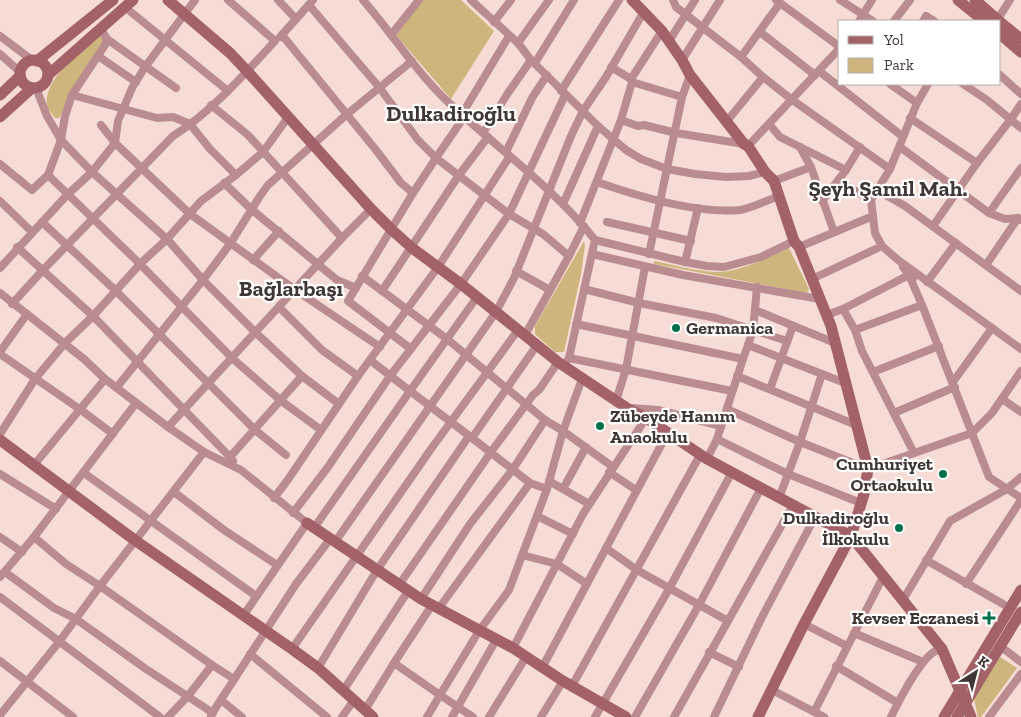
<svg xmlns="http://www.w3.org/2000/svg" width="1021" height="717" viewBox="0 0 1021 717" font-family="'Zilla Slab',serif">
<rect width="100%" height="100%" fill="#f6dcd4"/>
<g fill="#cdb57d">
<polygon points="421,0 461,0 494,31 451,99 396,35"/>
<path d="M 100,34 L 105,40 L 59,118 L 55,118 C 52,114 48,109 47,105 C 43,79 82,50 100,34 Z"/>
<polygon points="584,241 585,245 581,274 564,352 555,352 535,334 535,326"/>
<path d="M 789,248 L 809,289 L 807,293 L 654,264 L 654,261 C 674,265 696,271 716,272 C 738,273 769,257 789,248 Z"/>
<polygon points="1000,657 1017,668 981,717 978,717 974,699"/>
</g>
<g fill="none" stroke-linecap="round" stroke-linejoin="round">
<g stroke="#ba8c90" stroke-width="8">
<polyline points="278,0 296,19"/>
<path d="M 363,0 C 392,33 416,72 448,102 C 497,148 553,187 595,240 L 569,358 L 564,366"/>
<polyline points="471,0 518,43 531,60 598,126 626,150 641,159 667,169 695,174 726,177 749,176 765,172"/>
<polyline points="673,0 676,7 741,57 763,77 791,99 890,169"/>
<polyline points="776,0 840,47"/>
<polyline points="840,0 873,21"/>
<polyline points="309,5 379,87 418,140 436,158 413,193"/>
<polyline points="126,8 228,91"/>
<polyline points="997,20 1010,0"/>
<polyline points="859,21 872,0"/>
<polyline points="894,21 910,0"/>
<polyline points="923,21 926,16 934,21"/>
<polyline points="494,22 511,0"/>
<polyline points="760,32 815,75"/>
<polyline points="282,35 376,150 401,183 413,193 348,301 411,349"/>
<polyline points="391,35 419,0"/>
<polyline points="0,36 32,60"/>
<polyline points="280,37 313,0"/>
<polyline points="107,39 176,88"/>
<polyline points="669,41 695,0"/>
<polyline points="518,43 549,0"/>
<polyline points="0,54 20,72"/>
<polyline points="98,56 136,82"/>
<polyline points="741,57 780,3"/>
<polyline points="682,60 720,0"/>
<polyline points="535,63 574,0"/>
<polyline points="611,67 631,79"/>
<polyline points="819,71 902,136"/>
<polyline points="1000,75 1021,94"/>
<polyline points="632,82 682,97"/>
<polyline points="890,84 917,103"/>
<polyline points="928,84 917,103 890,169 871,200 875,233 882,246 898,260 1021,349"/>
<polyline points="963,84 987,100 1021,128"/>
<polyline points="36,88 47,116 61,140 92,172 167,239 203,280 256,333 302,376 339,404"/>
<polyline points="561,91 619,0"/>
<polyline points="72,95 157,118 173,117 190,124 210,149 236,175"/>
<polyline points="462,114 509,36"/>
<polyline points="464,117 436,158 509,214 543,234 569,256"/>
<polyline points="910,118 977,163"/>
<polyline points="621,120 638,126 644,125 676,133 744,144"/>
<polyline points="727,121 763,77"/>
<polyline points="769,124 780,137 846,170"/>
<polyline points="101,125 115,143 190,214 294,289 380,347"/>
<polyline points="483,133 508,93 531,60"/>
<polyline points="748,146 840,48"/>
<polyline points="800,147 811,167 834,232"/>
<polyline points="900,147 989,213 1005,219 1018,218 1021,220"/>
<polyline points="506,152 532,98 547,75"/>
<polyline points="0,164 32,190 48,175 61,140 65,116 72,95 105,45 107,39 101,29"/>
<polyline points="48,175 140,264 232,358 280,400 321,430"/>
<polyline points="774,181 811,167"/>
<polyline points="838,181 871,200"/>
<path d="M 597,182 C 637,196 697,214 740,210 C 753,208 767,200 779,196"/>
<polyline points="224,183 251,209 337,280 356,288"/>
<polyline points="877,190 905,206 1021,291"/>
<polyline points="0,201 32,232"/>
<polyline points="822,201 846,170 860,147"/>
<polyline points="563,204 598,126"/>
<polyline points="989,213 1021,168"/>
<polyline points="42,222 115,290 254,429 286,455"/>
<polyline points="607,222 691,241"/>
<polyline points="580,223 621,120 632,82 631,79 662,31"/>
<polyline points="933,226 977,163 1011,119 1021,104"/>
<polyline points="342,238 371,209"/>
<polyline points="595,240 685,262 707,266 724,267 761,257 794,241"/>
<polyline points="17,247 93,316 230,457"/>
<polyline points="799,247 873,216"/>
<polyline points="592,254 683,275 820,299"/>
<polyline points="649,254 682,97 690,75"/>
<polyline points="253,260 279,231"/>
<polyline points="685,262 698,208"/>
<polyline points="986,265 1018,218"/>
<polyline points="903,267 909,275 922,305 989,477 1021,498"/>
<polyline points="0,268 67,195 92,172 115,143 118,121 132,88 145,67 195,0"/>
<polyline points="516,271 550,290"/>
<polyline points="362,276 447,339 477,297"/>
<polyline points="812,279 882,246"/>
<polyline points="927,282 956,243"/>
<polyline points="584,289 639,303 716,318 787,341"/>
<polyline points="382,291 459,175 488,137"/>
<polyline points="0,293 84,359 105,379 168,427 204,452 241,470 307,523 243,616"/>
<path d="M 12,304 L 42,271 L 173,136 C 210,113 245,74 275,41 L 228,0"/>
<polyline points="279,307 322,350 358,376"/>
<polyline points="843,309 855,330 862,351 914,453"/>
<polyline points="755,310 835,343"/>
<polyline points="827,315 843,309 909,275 914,277"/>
<polyline points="576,324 743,359 717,439 707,459"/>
<polyline points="855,330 922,305"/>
<polyline points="525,335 569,256 584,226"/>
<polyline points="748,345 753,330 757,287"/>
<polyline points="0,352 27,314"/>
<polyline points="0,354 81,410 113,434"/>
<polyline points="569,358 732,391"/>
<polyline points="743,359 748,345 845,383"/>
<polyline points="370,360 410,391 447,339 545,420 563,431 547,489"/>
<polyline points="873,372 939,346"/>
<polyline points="737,376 856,425"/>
<polyline points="582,379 563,431 613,467"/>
<polyline points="953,382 992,328"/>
<polyline points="117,387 203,280 230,244 260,196 268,185 346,115 412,61"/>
<polyline points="770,389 793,326"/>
<polyline points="1002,399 1021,412"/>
<polyline points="616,401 626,369 645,267"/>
<polyline points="631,408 658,410 721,426"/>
<polyline points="727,409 800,442 868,469 972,433 992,413 1021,371"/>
<polyline points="894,413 955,387"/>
<polyline points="168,427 342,238 248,135 211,105"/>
<polyline points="0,434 35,379 65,343 93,316 140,264 167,239 201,201 236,175 263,152 289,116"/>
<polyline points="472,438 530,483 547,489 509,590 479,631 440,695 473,717"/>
<polyline points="717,439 788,474 861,503"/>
<polyline points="233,461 230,457 302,376"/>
<polyline points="34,465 105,379"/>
<polyline points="609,472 636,490"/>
<polyline points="84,473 256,596"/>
<polyline points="0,474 56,509"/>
<polyline points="549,481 589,504"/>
<polyline points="563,489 586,447"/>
<polyline points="174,492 224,530 277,565"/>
<polyline points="274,498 287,481 358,376 438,267 510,156"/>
<polyline points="779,498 800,442 822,374"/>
<polyline points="293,513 328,467 390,376 461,284 509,214 565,95"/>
<polyline points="537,516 573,534"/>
<polyline points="314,528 410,391 472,438 537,345"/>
<polyline points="0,537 22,552"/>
<polyline points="34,537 66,564 100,586 212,665"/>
<polyline points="335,542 496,312 514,278 571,136 583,111 606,77 643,13"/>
<polyline points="606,548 637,570 728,621 793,505"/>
<polyline points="522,555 557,564 587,584"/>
<polyline points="926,560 1010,608"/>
<polyline points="5,572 54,608 76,619 146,669 213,713"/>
<polyline points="0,577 34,537 136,403"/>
<polyline points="966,584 1021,500"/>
<polyline points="399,585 491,452 533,395 539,390 558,362"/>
<polyline points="0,597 160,717"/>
<polyline points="421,599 470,524 513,469 545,420"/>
<polyline points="903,600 950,521 1007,489 1021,477"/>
<polyline points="439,608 530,483"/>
<polyline points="804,624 847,646"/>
<polyline points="854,633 923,662"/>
<polyline points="1000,646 1021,662"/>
<polyline points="513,648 583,514 646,418"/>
<polyline points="292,649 431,449 518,330"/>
<polyline points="709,652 739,667"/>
<polyline points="250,654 327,717"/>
<polyline points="0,661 73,717"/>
<polyline points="394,663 432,605"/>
<polyline points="836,666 898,703"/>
<polyline points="318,668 377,570 469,436"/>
<polyline points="542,668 667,434"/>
<polyline points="572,686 700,455"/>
<polyline points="772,690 824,717"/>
<polyline points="343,691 408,591"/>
<polyline points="221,700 242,717"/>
<polyline points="365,710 394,663 440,695 427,717"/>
<polyline points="814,712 883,577"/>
<polyline points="0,715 59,642 100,586 204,452"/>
<polyline points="211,715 296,584 330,539"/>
<polyline points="168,717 188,696 212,665 234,679"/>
<polyline points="342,717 354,700"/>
<polyline points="452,717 496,640"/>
<polyline points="489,717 526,657"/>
<polyline points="541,717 563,681"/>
<polyline points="595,717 669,589 732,472"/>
<polyline points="635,717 699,605 761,488"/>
<polyline points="674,717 728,621"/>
<polyline points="714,717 761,619 815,517"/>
<path d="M 891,717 C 899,700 917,666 931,654 C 934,651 938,650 942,649"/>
<polyline points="989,717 1021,674"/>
</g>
<g stroke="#a36268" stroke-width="11">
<polyline points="168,0 230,53 247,71 371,209 392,230 412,248 461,284 558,362 627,408 646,418 707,459 851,536 804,624 758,717"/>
<polyline points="632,0 662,31 682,60 690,75 744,144 748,146 765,172 774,181 794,241 799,247 831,326 868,469 864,494 851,536 942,649 971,717"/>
<polyline points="958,0 984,21"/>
<polyline points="975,0 999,21"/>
<polyline points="1000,22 1021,39"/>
<polyline points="1000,34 1021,52"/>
<circle cx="34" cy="74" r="14"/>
<polyline points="37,61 113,0"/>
<polyline points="48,75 133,0"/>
<polyline points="0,95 20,76"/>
<polyline points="0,117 32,88"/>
<polyline points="0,440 136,541 292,649 318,668 373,717"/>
<polyline points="307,523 421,599 513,648 563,681 626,717"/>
<polyline points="944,717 1021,590"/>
<polyline points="957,717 1021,612"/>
</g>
</g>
<g fill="#00714a" stroke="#fff" stroke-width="2">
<circle cx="676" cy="328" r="5"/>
<circle cx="600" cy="426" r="5"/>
<circle cx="943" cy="474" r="5"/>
<circle cx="899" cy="528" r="5"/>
<path d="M986.5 610.5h5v5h5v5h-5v5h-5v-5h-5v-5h5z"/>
</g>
<g text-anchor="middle" stroke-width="4.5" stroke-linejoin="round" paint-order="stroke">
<g font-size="18" font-weight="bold" fill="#403633" stroke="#fff" text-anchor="end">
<text x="686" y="334" text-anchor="start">Germanica</text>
<text x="610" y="422" text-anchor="start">Zübeyde Hanım<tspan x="610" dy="21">Anaokulu</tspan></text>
<text x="933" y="470">Cumhuriyet<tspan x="933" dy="21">Ortaokulu</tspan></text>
<text x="889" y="524">Dulkadiroğlu<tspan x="889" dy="21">İlkokulu</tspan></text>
<text x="979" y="624">Kevser Eczanesi</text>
</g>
<g font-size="22" font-weight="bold" fill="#403633" stroke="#fff">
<text x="451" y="121">Dulkadiroğlu</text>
<text x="888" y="196">Şeyh Şamil Mah.</text>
<text x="291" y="296">Bağlarbaşı</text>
</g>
</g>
<rect x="838" y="20" width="162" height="65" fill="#ffffff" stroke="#b3afad"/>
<rect x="848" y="36" width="25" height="8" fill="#a36268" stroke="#b3afad"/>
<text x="884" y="45" font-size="15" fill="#403633">Yol</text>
<rect x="848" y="58" width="25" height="15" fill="#cdb57d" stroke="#b3afad"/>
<text x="884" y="70" font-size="15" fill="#403633">Park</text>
<g transform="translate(976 672) rotate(36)" stroke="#ffffff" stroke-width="4" paint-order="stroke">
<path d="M0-4L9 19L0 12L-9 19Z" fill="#403633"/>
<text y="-8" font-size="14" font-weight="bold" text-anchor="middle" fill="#403633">K</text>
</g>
</svg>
